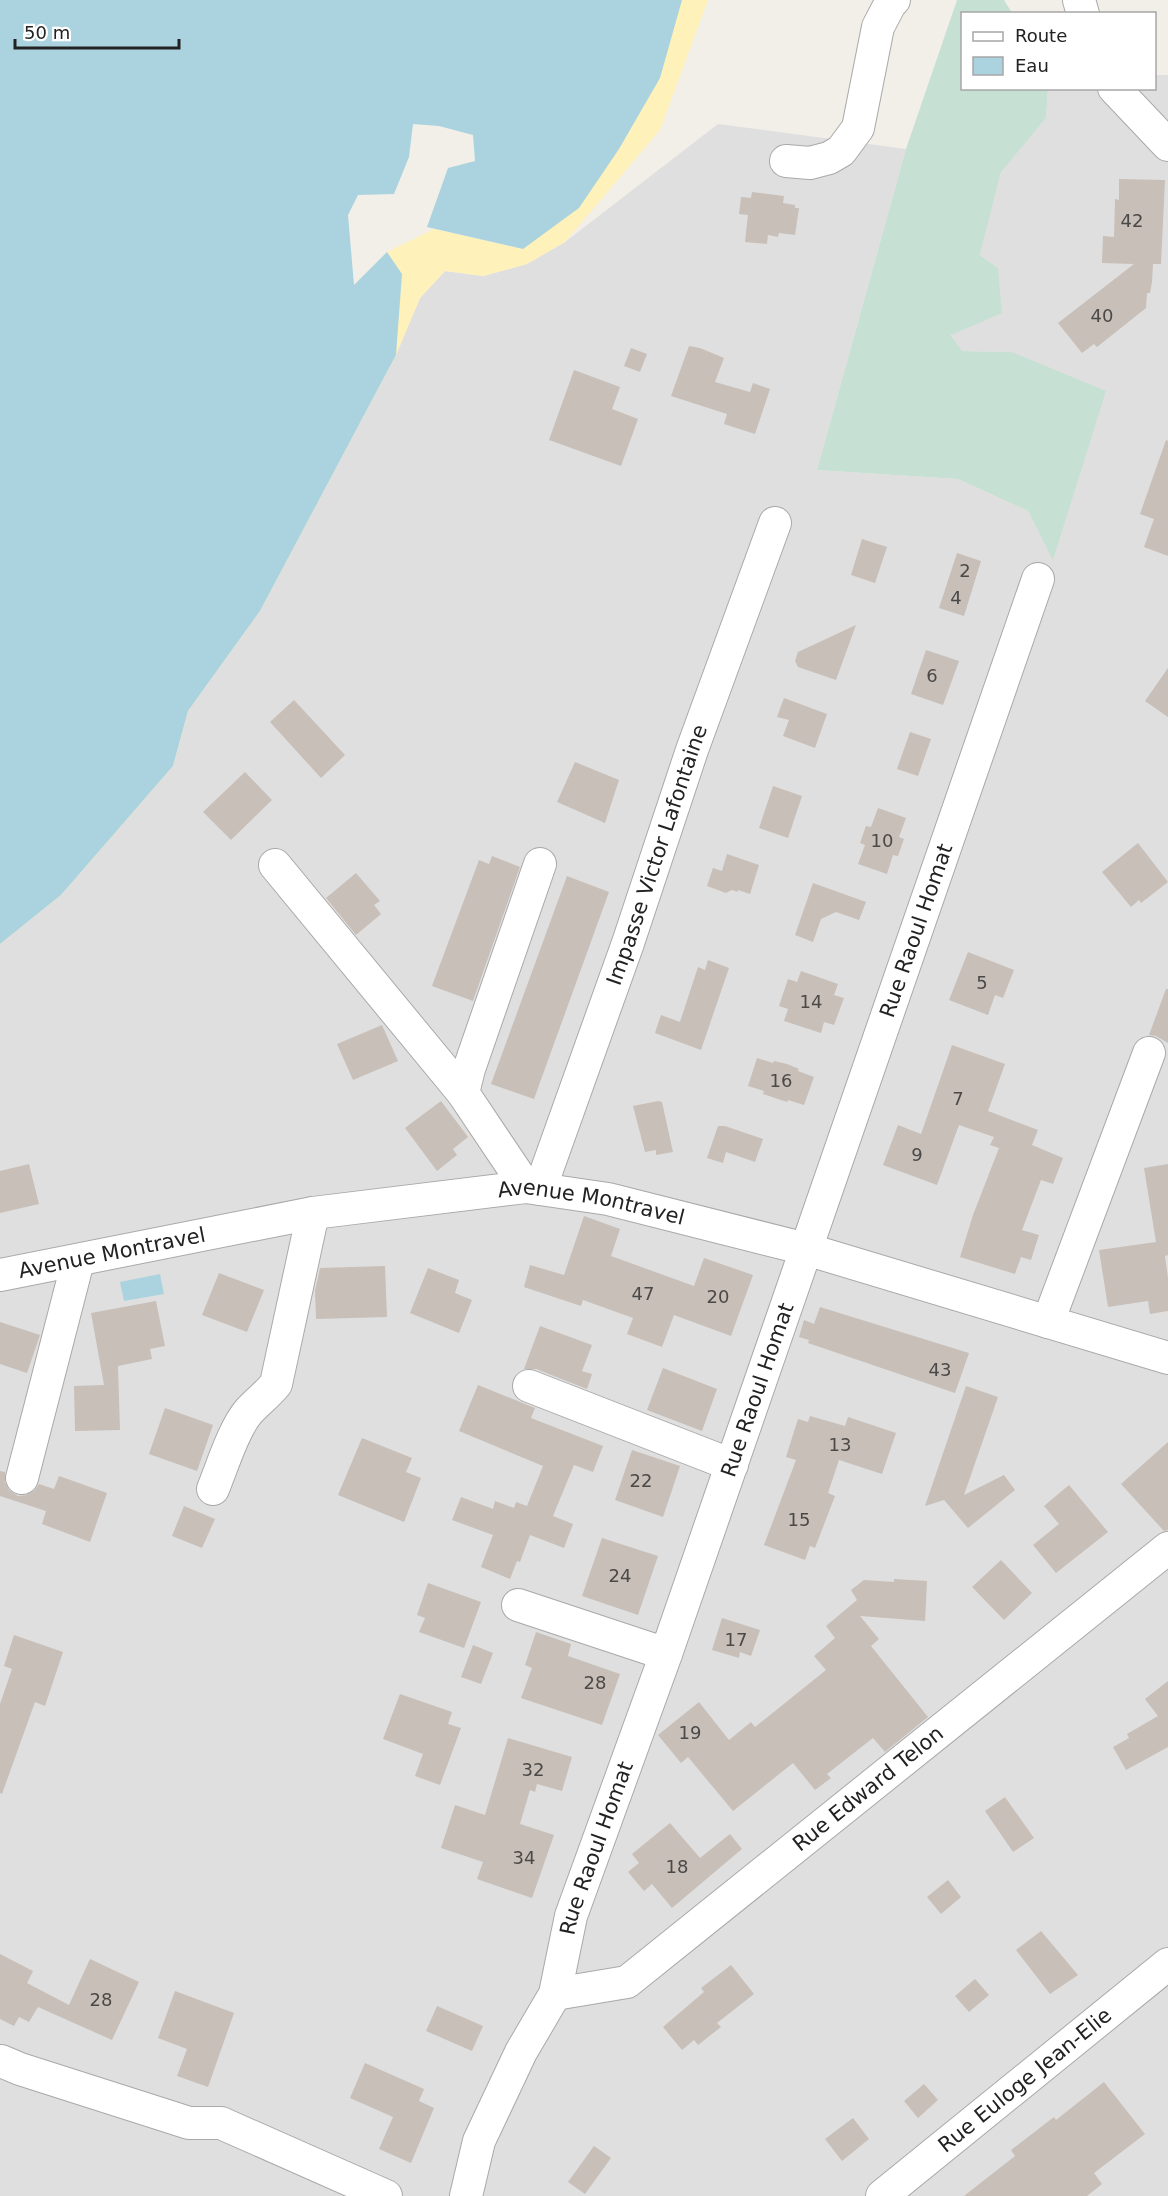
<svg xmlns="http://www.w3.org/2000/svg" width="1168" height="2196" viewBox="0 0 1168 2196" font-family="'DejaVu Sans',sans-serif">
<rect width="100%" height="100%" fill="#f2efe9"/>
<polygon fill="#e0dfdf" points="1155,75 1168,75 1168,2196 0,2196 0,944 61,895 173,766 188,711 260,611 396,355 420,298 445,271 483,276 527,264 565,242 718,124 906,149 817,470 958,479 1028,511 1053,559 1012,352 961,351 951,334 998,268 980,255 1001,171 1046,118 1048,89 1154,88"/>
<polygon fill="#c6e0d4" points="957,0 1004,0 1012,13 962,14 962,88 1048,89 1046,118 1001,172 980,255 998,268 1002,313 951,335 962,351 1012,352 1106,391 1053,560 1028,511 958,479 817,470 906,149"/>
<polygon fill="#fff1ba" points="639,0 708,0 660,130 565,242 527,264 483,276 445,271 420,298 396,355 260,611 188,711 173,766 61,895 0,944 355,286 387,252 434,229 523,249"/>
<g fill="#aad3df">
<polygon points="0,0 682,0 660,78 619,149 579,208 523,249 427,227 448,168 475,161 473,135 439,126 413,124 409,157 394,194 358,195 348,215 354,285 387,252 402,274 396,355 260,611 188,711 173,766 61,895 0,944"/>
<polygon points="160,1274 164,1294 124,1301 120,1282"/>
</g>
<g fill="#c7bfb8">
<polygon points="1119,179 1165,180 1161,264 1153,264 1152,282 1150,293 1147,293 1146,308 1097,347 1094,344 1082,353 1058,323 1134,264 1102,263 1103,236 1114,237 1115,199 1119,200"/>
<polygon points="752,192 784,196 783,203 795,205 795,208 799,208 795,235 779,233 778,237 768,235 767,244 745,242 748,215 739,214 741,197 751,198"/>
<polygon points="689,346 700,348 724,358 715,382 750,392 753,383 770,389 755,434 724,424 727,414 671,396"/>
<polygon points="631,348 647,354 640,372 624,366"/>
<polygon points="574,370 620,387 612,409 638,419 621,466 549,440"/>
<polygon points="1166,440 1168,441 1168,556 1144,547 1154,519 1140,514"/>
<polygon points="862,539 887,547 875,583 851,575"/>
<polygon points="957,553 981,561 964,616 939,608"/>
<polygon points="856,625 836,680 798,667 795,661 798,652"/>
<polygon points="926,650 959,661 943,705 911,694"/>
<polygon points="1168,668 1168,717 1145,701"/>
<polygon points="784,698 827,714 815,748 783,736 789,720 777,717"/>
<polygon points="294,700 345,755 321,778 270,722"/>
<polygon points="910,732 931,739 918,776 897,769"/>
<polygon points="575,762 619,780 605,823 557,802"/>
<polygon points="245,772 272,800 231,840 203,812"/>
<polygon points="773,786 802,796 788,838 759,828"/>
<polygon points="878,808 906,818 899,837 904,839 898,856 893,855 887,874 858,864 865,845 860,843 866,826 871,827"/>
<polygon points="1138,843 1168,882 1141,903 1139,900 1131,907 1102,872"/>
<polygon points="727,854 759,865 750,894 738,890 738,892 732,890 726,893 707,886 713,868 722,871"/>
<polygon points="492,856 520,867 473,1001 432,986 479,860 489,864"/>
<polygon points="356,873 380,901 374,905 381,914 356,935 326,898"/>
<polygon points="567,876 609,892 534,1099 491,1084"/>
<polygon points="813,883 866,902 859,920 836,912 821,919 813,942 795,935"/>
<polygon points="968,952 1014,970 1003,998 995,995 988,1015 949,1000"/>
<polygon points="708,960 729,968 701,1050 655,1033 661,1015 680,1022 698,967 705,970"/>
<polygon points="801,971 838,984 834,995 844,998 834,1025 824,1022 821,1033 784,1021 788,1009 779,1006 788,979 797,982"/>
<polygon points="1166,989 1168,989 1168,1043 1156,1036 1149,1035"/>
<polygon points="382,1025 398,1061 353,1080 337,1044"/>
<polygon points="952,1045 1005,1064 988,1111 1038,1130 1032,1145 1063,1158 1053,1184 1041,1180 1022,1230 1039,1235 1031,1260 1021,1257 1015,1274 960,1257 973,1215 999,1148 990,1145 994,1137 959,1125 937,1185 883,1165 898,1125 921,1134"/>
<polygon points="757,1058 773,1063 774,1061 787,1064 799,1069 798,1071 814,1077 804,1105 788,1100 787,1102 763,1094 764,1091 748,1086"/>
<polygon points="441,1101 468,1137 453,1149 457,1155 437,1171 405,1128"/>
<polygon points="658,1101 662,1102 673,1152 656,1155 656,1150 645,1152 633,1106"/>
<polygon points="718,1126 725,1126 763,1139 755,1162 726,1152 723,1163 707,1158"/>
<polygon points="29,1164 39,1204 0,1213 0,1171"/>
<polygon points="1168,1164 1168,1255 1165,1256 1168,1278 1168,1311 1150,1314 1148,1301 1108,1307 1099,1250 1156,1242 1144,1168"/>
<polygon points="584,1216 620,1229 611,1256 694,1286 704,1258 753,1275 731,1336 674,1315 662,1347 627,1334 633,1318 583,1300 581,1306 524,1287 530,1265 564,1275"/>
<polygon points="385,1266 387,1317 316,1319 315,1291 320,1268"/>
<polygon points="428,1268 459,1280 455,1293 472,1300 459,1333 410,1313"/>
<polygon points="219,1273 264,1290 247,1332 202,1315"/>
<polygon points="156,1301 165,1346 150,1349 152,1359 118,1366 120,1430 75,1431 74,1386 104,1385 91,1313"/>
<polygon points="820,1307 969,1353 955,1393 808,1343 809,1340 799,1337 804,1320 814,1324"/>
<polygon points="0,1322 40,1335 27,1373 0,1364"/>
<polygon points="540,1326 592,1345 582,1371 592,1374 587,1389 536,1369 524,1369"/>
<polygon points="663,1368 717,1389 702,1431 647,1410"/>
<polygon points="478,1385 535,1408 531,1418 603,1446 593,1472 574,1465 553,1516 573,1524 564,1548 530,1535 520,1562 517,1561 510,1579 481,1567 493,1535 452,1520 461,1497 493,1509 495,1501 514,1508 516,1502 527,1506 543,1466 459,1431"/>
<polygon points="966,1386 998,1397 964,1495 1004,1475 1015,1490 968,1528 944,1500 925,1506"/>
<polygon points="165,1408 213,1425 197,1471 149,1454"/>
<polygon points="810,1416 845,1426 848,1417 896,1433 882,1474 839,1460 828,1493 835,1496 815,1548 810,1546 805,1560 764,1545 796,1460 786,1457 798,1419 808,1422"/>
<polygon points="362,1438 412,1458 406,1472 421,1478 404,1522 338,1495"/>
<polygon points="1168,1442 1168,1530 1164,1531 1121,1484"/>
<polygon points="632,1450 680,1466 663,1517 615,1500"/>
<polygon points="0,1471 5,1472 5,1482 9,1490 18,1496 27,1495 34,1491 39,1484 54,1489 59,1476 107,1493 90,1542 42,1524 46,1511 0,1496"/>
<polygon points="1069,1485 1108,1532 1056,1573 1033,1545 1059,1524 1044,1506"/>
<polygon points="184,1506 215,1519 202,1548 172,1536"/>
<polygon points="602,1538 658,1556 638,1615 582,1596"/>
<polygon points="1001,1560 1032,1593 1004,1620 972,1587"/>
<polygon points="894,1579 927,1581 925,1621 860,1616 879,1639 871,1646 928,1717 885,1752 873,1738 827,1774 831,1778 815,1790 793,1763 733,1811 688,1757 681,1763 658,1735 699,1702 729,1740 751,1722 755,1727 826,1670 814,1656 835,1638 826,1626 857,1600 851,1590 864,1580 894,1582"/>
<polygon points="428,1583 481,1602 464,1648 419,1632 425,1618 417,1615"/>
<polygon points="722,1618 760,1630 751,1656 740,1652 739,1658 712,1650"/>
<polygon points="536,1632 571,1644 568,1656 620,1674 602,1725 521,1698 532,1668 525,1665"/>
<polygon points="14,1635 63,1652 45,1706 35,1702 2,1794 0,1793 0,1704 12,1669 4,1666"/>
<polygon points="473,1645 493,1653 481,1684 461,1677"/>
<polygon points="1168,1681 1168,1747 1126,1770 1113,1747 1129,1738 1127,1734 1158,1716 1145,1699"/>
<polygon points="400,1694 452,1712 448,1724 461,1728 440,1785 415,1776 423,1754 383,1739"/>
<polygon points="508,1738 572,1757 562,1791 537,1784 535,1792 530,1790 520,1824 554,1835 532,1898 477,1879 483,1862 441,1848 455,1805 485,1815"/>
<polygon points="1005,1797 1034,1838 1013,1852 985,1811"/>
<polygon points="670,1823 700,1858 730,1834 742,1849 672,1908 652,1884 644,1891 628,1872 639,1863 632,1854"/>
<polygon points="948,1880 961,1897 941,1914 927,1897"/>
<polygon points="1041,1931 1078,1975 1050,1994 1016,1950"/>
<polygon points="0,1954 33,1971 27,1983 69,2005 90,1959 139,1982 112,2040 38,2007 29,2022 19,2017 14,2026 0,2019"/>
<polygon points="731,1965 754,1994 717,2023 721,2027 698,2045 694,2040 682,2050 663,2027 704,1992 701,1988"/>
<polygon points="975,1979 989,1995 969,2012 955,1996"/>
<polygon points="175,1991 234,2013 208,2087 177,2076 187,2049 158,2038"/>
<polygon points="437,2006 483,2026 472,2051 426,2031"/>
<polygon points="365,2063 424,2089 419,2101 434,2108 411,2163 379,2149 393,2117 350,2098"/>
<polygon points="1104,2082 1145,2134 1094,2173 1102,2184 1087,2196 964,2196 1015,2156 1011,2150 1054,2117 1056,2120"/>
<polygon points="924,2084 938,2100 918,2118 904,2101"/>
<polygon points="853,2118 869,2139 842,2161 825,2139"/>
<polygon points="594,2146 611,2158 585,2194 568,2182"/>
</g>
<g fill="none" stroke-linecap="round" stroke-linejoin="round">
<defs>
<g id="minor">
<polyline points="1079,0 1083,14"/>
<polyline points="1114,88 1168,145"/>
<polyline points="786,161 810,163 829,158 841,151 858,128 878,27 890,4 894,0"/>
<polyline points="275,865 463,1093"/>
<polyline points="526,1187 463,1093 469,1069 540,864"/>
<path id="s1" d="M 540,1189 L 628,943 L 692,750 L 775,523"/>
<path id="s2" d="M 0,1275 L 313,1213 L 526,1187 L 608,1199 L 806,1249 L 1168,1358"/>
<polyline points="1048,1322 1149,1053"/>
<polyline points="529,1386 732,1465"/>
<polyline points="22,1478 78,1261"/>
<path d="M 213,1489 C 222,1467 234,1428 249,1411 C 257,1402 268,1394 276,1384 L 313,1213"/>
<polyline points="518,1605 666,1654"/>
<path id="s3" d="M 555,1994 L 627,1982 L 1168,1548"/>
<polyline points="1,2061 20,2069 189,2123 221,2123 386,2196"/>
<path id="s4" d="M 466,2196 L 479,2141 L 521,2052 L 555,1994 L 571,1916 L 666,1654 L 1038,579"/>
<path id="s5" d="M 882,2196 L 1168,1964"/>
</g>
</defs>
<use href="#minor" stroke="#a9a9a9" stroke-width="34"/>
<use href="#minor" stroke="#fff" stroke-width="32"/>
</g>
<g text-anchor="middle" stroke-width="5" stroke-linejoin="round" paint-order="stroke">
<g font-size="18" fill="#4b4948">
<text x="1132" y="227">42</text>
<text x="1102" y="322">40</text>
<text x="965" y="577">2</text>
<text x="956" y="604">4</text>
<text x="932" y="682">6</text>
<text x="882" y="847">10</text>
<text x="982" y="989">5</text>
<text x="811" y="1008">14</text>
<text x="781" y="1087">16</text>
<text x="958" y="1105">7</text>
<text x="917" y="1161">9</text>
<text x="643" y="1300">47</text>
<text x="718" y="1303">20</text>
<text x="940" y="1376">43</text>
<text x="840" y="1451">13</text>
<text x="641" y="1487">22</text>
<text x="799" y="1526">15</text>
<text x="620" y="1582">24</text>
<text x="736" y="1646">17</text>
<text x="595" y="1689">28</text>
<text x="690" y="1739">19</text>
<text x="533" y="1776">32</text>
<text x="524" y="1864">34</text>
<text x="677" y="1873">18</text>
<text x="101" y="2006">28</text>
</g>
<g font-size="21" fill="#222" stroke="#fff">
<text dy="7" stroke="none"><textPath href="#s1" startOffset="354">Impasse Victor Lafontaine</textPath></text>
<text dy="7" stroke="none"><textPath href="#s4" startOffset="1346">Rue Raoul Homat</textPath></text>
<text dy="7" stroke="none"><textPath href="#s2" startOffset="600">Avenue Montravel</textPath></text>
<text dy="7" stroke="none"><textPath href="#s2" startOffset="114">Avenue Montravel</textPath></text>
<text dy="7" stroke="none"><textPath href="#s4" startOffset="860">Rue Raoul Homat</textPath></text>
<text dy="7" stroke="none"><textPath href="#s3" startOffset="382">Rue Edward Telon</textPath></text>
<text dy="7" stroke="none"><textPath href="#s4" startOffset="374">Rue Raoul Homat</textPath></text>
<text dy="7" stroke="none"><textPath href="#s5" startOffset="184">Rue Euloge Jean-Elie</textPath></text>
</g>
</g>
<rect x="961" y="12" width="195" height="78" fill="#ffffff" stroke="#a7a7a7" stroke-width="1.5"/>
<rect x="973" y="32" width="30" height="9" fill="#ffffff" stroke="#a7a7a7" stroke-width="1.5"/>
<text x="1015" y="42" font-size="18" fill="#222222">Route</text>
<rect x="973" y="57" width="30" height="18" fill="#aad3df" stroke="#a7a7a7" stroke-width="1.5"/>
<text x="1015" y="72" font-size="18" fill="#222222">Eau</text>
<path d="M15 39v9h164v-9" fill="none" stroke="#222222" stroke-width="3"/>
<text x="24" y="39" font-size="18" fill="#222222" stroke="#ffffff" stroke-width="4.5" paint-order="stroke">50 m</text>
</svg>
